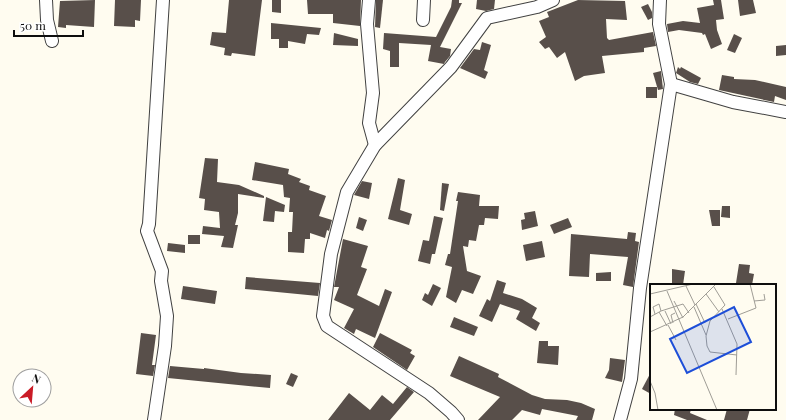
<svg xmlns="http://www.w3.org/2000/svg" width="786" height="420" viewBox="0 0 786 420" font-family="'Playfair Display',serif">
<rect width="100%" height="100%" fill="#fffcf0"/>
<g fill="#584f4a">
<polygon points="95,0 94,27 66,25 66,28 58,27 60,1"/>
<polygon points="115,0 141,0 140,21 135,20 135,27 114,26"/>
<polygon points="229,0 262,0 255,56 232,53 231,56 224,55 225,48 210,45 212,32 226,33"/>
<polygon points="272,0 281,0 281,13 272,12"/>
<polygon points="307,0 361,0 360,26 333,23 333,14 308,14"/>
<polygon points="376,0 383,0 380,28 375,27"/>
<polygon points="452,0 459,0 459,3 462,3 440,47 451,49 450,56 445,62 444,64 428,61 431,45 399,43 399,67 390,67 390,51 383,49 384,33 436,37 451,7"/>
<polygon points="477,0 495,0 494,9 486,11 476,9"/>
<polygon points="578,0 625,1 627,20 606,19 607,38 609,40 653,32 656,46 644,48 644,52 602,56 605,73 584,76 575,81 565,52 557,58 549,47 545,49 539,42 546,37 539,21 549,17 547,12"/>
<polygon points="713,0 721,0 724,19 716,20 717,30 722,44 711,49 705,34 703,35 702,33 679,30 668,32 667,24 683,21 700,23 697,8 714,5"/>
<polygon points="738,0 753,0 756,13 740,16"/>
<polygon points="648,4 652,12 652,18 648,20 641,7"/>
<polygon points="271,23 321,28 319,35 307,34 305,44 288,41 288,48 279,48 279,39 271,39"/>
<polygon points="334,33 358,39 358,46 333,45"/>
<polygon points="734,34 742,38 735,53 727,50"/>
<polygon points="482,42 491,45 484,70 488,72 485,79 460,68 474,49 480,50"/>
<polygon points="786,45 786,55 776,56 776,46"/>
<polygon points="678,67 680,69 681,67 701,78 698,84 690,82 676,73"/>
<polygon points="661,71 663,89 658,90 653,73"/>
<polygon points="722,75 734,77 734,79 755,80 786,87 786,100 775,96 774,102 719,90"/>
<rect x="646" y="87" width="11" height="11"/>
<polygon points="205,158 218,159 217,182 239,185 264,196 264,198 238,194 238,213 235,225 238,225 233,248 221,247 224,236 202,234 203,226 220,228 219,212 204,210 205,199 199,198"/>
<polygon points="255,162 289,169 288,174 301,179 299,182 310,186 309,190 326,196 319,216 332,220 329,231 327,230 325,238 310,233 310,239 305,239 304,253 288,252 288,232 292,232 293,212 289,212 290,198 284,197 283,185 252,180"/>
<polygon points="398,178 405,180 400,210 412,214 409,225 388,219"/>
<polygon points="362,181 372,183 369,199 354,195"/>
<polygon points="442,183 449,184 444,211 440,210"/>
<polygon points="458,192 480,195 479,206 499,206 498,219 485,218 484,225 479,225 476,241 469,240 468,247 463,246 467,271 481,276 473,294 462,290 456,303 446,297 452,267 445,265 448,254 450,254 458,201 456,201"/>
<polygon points="266,197 285,205 284,212 275,211 274,222 263,221"/>
<polygon points="722,206 730,206 730,218 721,217"/>
<polygon points="709,210 720,210 720,226 712,226"/>
<polygon points="535,211 538,226 522,230 521,220 525,219 524,213"/>
<polygon points="434,216 443,218 435,254 432,254 430,264 418,261 423,240 429,241"/>
<polygon points="359,217 367,220 363,231 356,228"/>
<polygon points="568,218 572,227 554,234 550,225"/>
<polygon points="628,232 636,233 635,241 639,242 633,287 623,285 628,257 590,254 589,277 569,276 571,234 627,239"/>
<rect x="188" y="235" width="12" height="9"/>
<polygon points="343,239 368,246 361,267 367,269 357,295 379,306 385,289 392,292 375,338 356,329 354,334 344,328 354,309 334,300 339,287 334,287"/>
<polygon points="542,241 545,257 526,261 523,245"/>
<polygon points="168,243 185,245 185,253 167,251"/>
<polygon points="739,264 750,265 749,273 754,274 752,285 736,283"/>
<polygon points="672,269 685,271 683,285 672,285"/>
<polygon points="611,272 611,281 596,281 596,273"/>
<polygon points="246,277 320,283 318,296 245,289"/>
<polygon points="497,280 506,283 503,293 522,299 537,308 532,318 540,323 536,331 516,319 520,311 500,304 492,322 479,316 487,299 490,301"/>
<polygon points="433,284 441,288 432,306 422,300 425,293 428,295"/>
<polygon points="183,286 217,291 215,304 181,299"/>
<polygon points="454,317 478,327 474,336 450,327"/>
<polygon points="141,333 156,335 152,365 155,365 153,376 136,374"/>
<polygon points="380,333 412,350 410,353 415,356 407,370 373,347"/>
<polygon points="539,341 548,341 548,346 559,346 558,365 537,363"/>
<polygon points="459,356 499,374 498,377 532,395 545,399 567,400 581,403 595,409 592,420 576,420 578,416 542,409 540,415 522,410 512,420 478,420 500,397 450,376"/>
<polygon points="610,358 625,360 622,382 605,378 609,370"/>
<polygon points="170,366 204,369 204,368 241,373 271,375 270,388 168,378"/>
<polygon points="651,372 651,394 642,389"/>
<polygon points="291,373 298,376 293,387 286,384"/>
<polygon points="407,387 414,392 390,420 328,420 349,393 370,410 382,395 393,404"/>
<polygon points="675,409 691,409 690,413 707,420 687,420 674,415"/>
<polygon points="727,409 750,409 747,420 724,420"/>
</g>
<g fill="none" stroke-linecap="round" stroke-linejoin="round">
<defs>
<g id="minor">
<polyline points="46,0 47,20 52,41"/>
<polyline points="369,0 367,24 373,93 369,123 375,145"/>
<polyline points="423,20 424,0"/>
<polyline points="671,84 733,102 786,112"/>
<polyline points="154,420 165,346 167,316 161,281 162,271 147,231 149,224 163,0"/>
<polyline points="458,420 451,412 429,393 327,326 323,316 331,254 347,192 375,145 451,67 487,18 537,7 553,0"/>
<polyline points="620,420 631,379 640,288 671,84 659,24 660,0"/>
</g>
</defs>
<use href="#minor" stroke="#414141" stroke-width="14"/>
<use href="#minor" stroke="#fff" stroke-width="12"/>
</g>
<g transform="translate(650 284)">
<rect width="126" height="126" fill="#fffcf0"/>
<path fill="none" stroke="#9f9d96" stroke-width="1" d="M 36,2 L 45,21M 64,3 L 75,21 L 60,37 L 56,52 L 57,62 L 60,68 L 87,71M 17,7 L 67,126M 0,10 L 43,0M 56,10 L 69,28M 24,17 L 33,34M 104,17 L 115,16 L 114,10M 46,20 L 55,39M 44,23 L 56,51M 72,25 L 87,60 L 86,91M 15,27 L 21,40M 9,28 L 17,42M 5,30 L 3,23 L 9,20 L 11,27M 0,33 L 11,27 L 33,20 L 39,29M 78,35 L 106,24 L 100,0M 23,39 L 21,31 L 25,29M 18,41 L 26,56M 0,48 L 33,33 L 66,0M 0,97 L 5,109 L 8,126"/>
<path fill="#1d4ed8" fill-opacity="0.15" stroke="#1d4ed8" stroke-width="2" d="M 84,23 L 101,58 L 37,89 L 20,55 Z"/>
<rect width="126" height="126" fill="none" stroke="#0e0e0e" stroke-width="2"/>
</g>
<g transform="translate(32 388) rotate(26)"><circle r="19" fill="#ffffff" stroke="#9f9f9f"/>
<path d="M0-3L7 15L0 10L-7 15Z" fill="#ca1b26"/>
<text y="-6" font-size="11" font-weight="bold" text-anchor="middle" fill="#0e0e0e">N</text>
</g>
<path d="M14 30v6h69v-6" fill="none" stroke="#0e0e0e" stroke-width="2"/>
<text x="20" y="30" font-size="12" fill="#0e0e0e" stroke="#ffffff" stroke-width="3" paint-order="stroke">50 m</text>
</svg>
